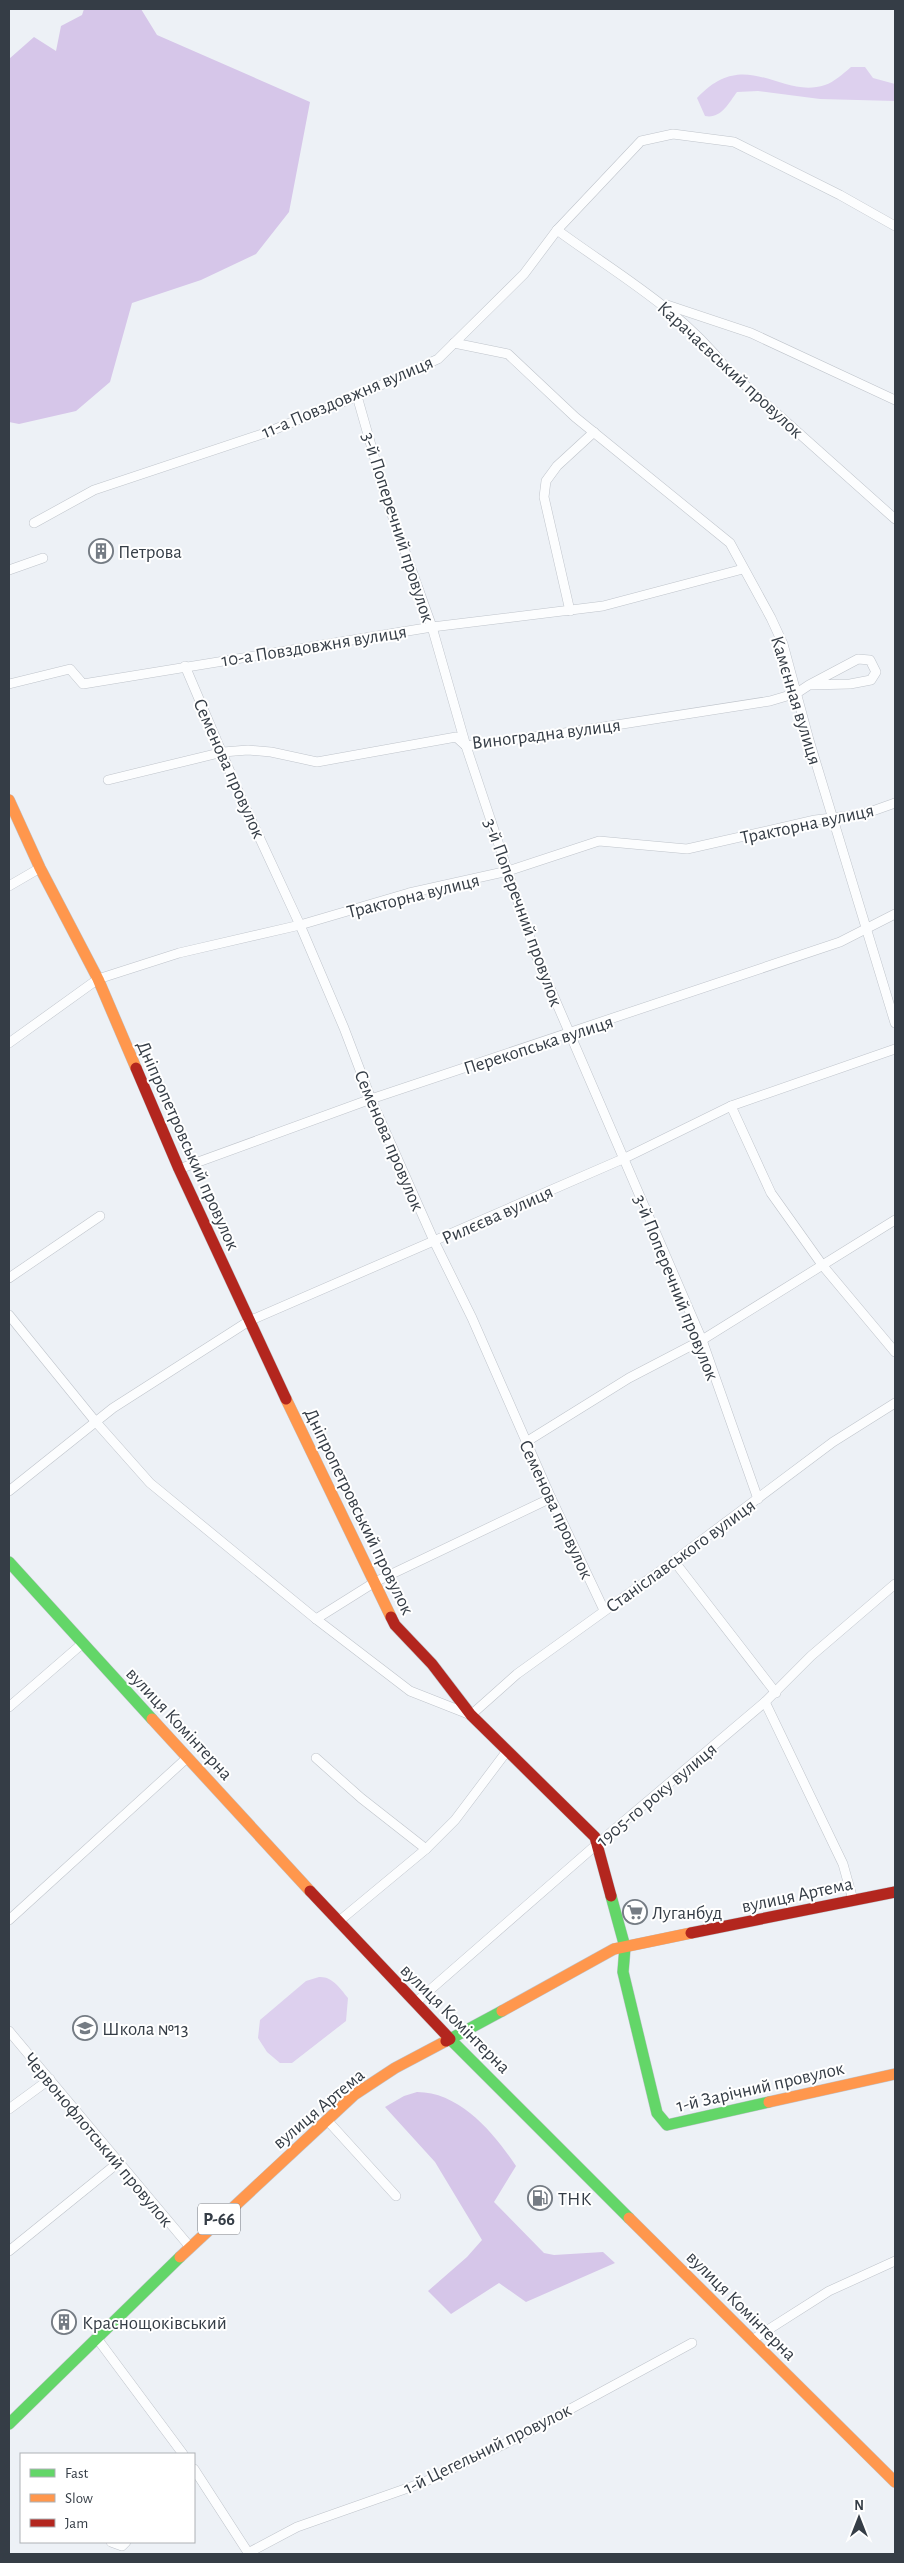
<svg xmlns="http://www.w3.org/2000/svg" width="904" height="2563" viewBox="0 0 904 2563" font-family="'Alegreya Sans',sans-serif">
<rect width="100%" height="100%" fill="#edf1f6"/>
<g fill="#ddd0ee">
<path d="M 851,67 L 865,67 L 873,78 L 895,84 L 895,101 L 820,99 L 758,91 L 737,92 C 728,104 721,119 705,116 L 697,98 C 746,45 780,100 825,85 C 834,82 843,74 851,67 Z"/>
<path d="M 319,1977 C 332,1976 340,1988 348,1998 L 346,2021 L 292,2063 L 280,2063 L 267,2052 L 258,2038 L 260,2020 L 306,1981 Z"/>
</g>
<g fill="#d6c6e9">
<polygon points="84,9 141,9 157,35 310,102 289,212 256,254 201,280 132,303 110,382 76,411 19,424 9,422 9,59 34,37 56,51 61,26 82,15"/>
<path d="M 417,2092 C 460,2092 494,2133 516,2166 L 494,2202 L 544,2253 L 554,2255 L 603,2252 L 615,2263 L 526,2302 L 499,2283 L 451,2314 L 428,2291 L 467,2257 L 482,2240 L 435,2162 L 385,2107 L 404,2096 Z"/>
</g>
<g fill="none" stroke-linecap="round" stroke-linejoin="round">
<defs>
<g id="street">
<path d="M 557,230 C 617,274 680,309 727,369 L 895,519"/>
<polyline points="667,305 751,333 895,400"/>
<polyline points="454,343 508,354 575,417 730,543 771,618 783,644 809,740 895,1023"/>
<polyline points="357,396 386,498 432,627 466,746 535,953 702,1340 758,1499"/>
<polyline points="34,523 94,490 268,432 357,396 438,359 524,274 557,230 641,141 673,134 734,142 840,195 895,226"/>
<polyline points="9,570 43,558"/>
<polyline points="570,611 544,497 546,481 557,466 594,432"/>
<polyline points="185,666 242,800 300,925 344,1028 371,1099 434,1241 472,1318 551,1498 604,1610"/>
<polyline points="9,684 70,669 83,684 432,627 603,606 743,569"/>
<polyline points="466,746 571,732 770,701 797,693 809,685 850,684 871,680 876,672 870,660 858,659 809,685"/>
<polyline points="108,780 223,752 248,750 271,752 317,762 456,737 466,746"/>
<polyline points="9,886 40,868"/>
<polyline points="9,1043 98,979 179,953 300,925 409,893 508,871 599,841 687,849 815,820 864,814 895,803"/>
<polyline points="731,1106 771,1193 823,1266 895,1352"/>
<polyline points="179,1169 371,1099 840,942 895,914"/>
<polyline points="9,1278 100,1216"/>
<polyline points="9,1315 95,1421 150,1483 316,1619 410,1691 471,1715 517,1674 674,1561 833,1442 895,1403"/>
<polyline points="526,1442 629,1378 702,1340 895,1220"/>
<polyline points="9,1491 113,1408 249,1321 625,1158 731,1106 895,1049"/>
<polyline points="674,1561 776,1693"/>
<polyline points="316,1619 375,1582 551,1498"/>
<polyline points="765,1702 843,1864 853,1900"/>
<polyline points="9,1707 83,1643"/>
<polyline points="316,1758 361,1798 426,1849"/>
<polyline points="9,1920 188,1757"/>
<polyline points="338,1922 426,1849 455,1820 507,1751"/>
<polyline points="415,2003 596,1845 765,1702 811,1656 895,1584"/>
<polyline points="9,2031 190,2247"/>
<polyline points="9,2109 50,2079"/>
<polyline points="327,2120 396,2196"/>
<polyline points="9,2251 119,2162"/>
<polyline points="96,2337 183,2454"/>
<polyline points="752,2340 829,2291 895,2261"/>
<polyline points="194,2469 249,2554"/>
<polyline points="111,2542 122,2546 126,2542"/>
<polyline points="248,2553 297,2527 422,2483 515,2439 692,2343"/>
</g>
<g id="fast">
<polyline points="9,1562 152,1719"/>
<polyline points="611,1896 625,1947 623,1972 657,2113 667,2125 769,2102"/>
<polyline points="502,2011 450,2039 629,2218"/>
<polyline points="9,2424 180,2257"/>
</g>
<g id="slow">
<polyline points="9,800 40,868 98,979 136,1068"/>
<polyline points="286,1399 391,1617"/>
<polyline points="152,1719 310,1891"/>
<polyline points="502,2011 614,1949 691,1933"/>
<polyline points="769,2102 895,2074"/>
<polyline points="629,2218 895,2482"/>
<polyline points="180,2257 354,2095 395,2068 446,2041"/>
</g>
<g id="jam">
<polyline points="136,1068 179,1169 286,1399"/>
<polyline points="391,1617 395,1625 432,1664 471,1715 595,1837 611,1896"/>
<polyline points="310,1891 450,2039 446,2041"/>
<polyline points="691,1933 895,1892"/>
</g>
</defs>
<use href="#street" stroke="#bfc4cb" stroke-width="10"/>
<use href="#fast" stroke="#bfc4cb" stroke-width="12"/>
<use href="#slow" stroke="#bfc4cb" stroke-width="12"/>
<use href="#jam" stroke="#bfc4cb" stroke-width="12"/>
<use href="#street" stroke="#fcfdfe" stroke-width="9"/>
<use href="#fast" stroke="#63d668" stroke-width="11"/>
<use href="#slow" stroke="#ff974d" stroke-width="11"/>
<use href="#jam" stroke="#b3261e" stroke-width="11"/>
</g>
<defs>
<symbol id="building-ring" viewBox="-11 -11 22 22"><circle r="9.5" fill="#fff" stroke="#757c84" stroke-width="1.5"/><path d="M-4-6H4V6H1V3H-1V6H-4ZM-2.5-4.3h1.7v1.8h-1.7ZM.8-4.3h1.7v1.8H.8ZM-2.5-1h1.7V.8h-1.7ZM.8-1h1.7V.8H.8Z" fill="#757c84"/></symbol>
<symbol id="supermarket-ring" viewBox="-11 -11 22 22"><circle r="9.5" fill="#fff" stroke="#757c84" stroke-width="1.5"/><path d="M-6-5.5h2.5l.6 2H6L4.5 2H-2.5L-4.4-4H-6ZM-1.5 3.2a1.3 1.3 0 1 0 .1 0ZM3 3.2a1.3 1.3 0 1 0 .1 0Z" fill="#757c84"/></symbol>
<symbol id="school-ring" viewBox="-11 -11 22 22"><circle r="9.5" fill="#fff" stroke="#757c84" stroke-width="1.5"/><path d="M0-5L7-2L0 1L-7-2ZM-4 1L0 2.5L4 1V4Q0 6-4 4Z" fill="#757c84"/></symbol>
<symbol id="fuel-ring" viewBox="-11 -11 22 22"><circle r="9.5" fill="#fff" stroke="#757c84" stroke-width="1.5"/><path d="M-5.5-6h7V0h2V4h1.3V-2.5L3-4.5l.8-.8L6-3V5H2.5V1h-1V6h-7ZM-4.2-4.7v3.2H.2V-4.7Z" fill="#757c84"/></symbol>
</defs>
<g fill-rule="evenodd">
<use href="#building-ring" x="87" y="537" width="28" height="28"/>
<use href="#supermarket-ring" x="621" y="1898" width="28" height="28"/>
<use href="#school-ring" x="71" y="2014" width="28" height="28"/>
<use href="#fuel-ring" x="526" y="2184" width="28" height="28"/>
<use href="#building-ring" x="50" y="2308" width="28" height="28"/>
</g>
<g text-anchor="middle" stroke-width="4" stroke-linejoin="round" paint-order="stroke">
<rect fill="#fff" stroke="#72777e" stroke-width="1" x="198" y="2203.5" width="42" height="31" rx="4"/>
<g font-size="18" font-weight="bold" fill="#353d46">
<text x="219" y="2225">Р-66</text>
</g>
<g font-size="19" fill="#353d46" stroke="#fff">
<text transform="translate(731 369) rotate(43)" y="7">Карачаєвський провулок</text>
<text transform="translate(347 396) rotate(-23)" y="7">11-а Повздовжня вулиця</text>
<text transform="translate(399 527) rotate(72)" y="7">3-й Поперечний провулок</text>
<text transform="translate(314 645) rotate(-9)" y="7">10-а Повздовжня вулиця</text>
<text transform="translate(797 700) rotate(73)" y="7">Камєнная вулиця</text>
<text transform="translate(546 733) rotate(-7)" y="7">Виноградна вулиця</text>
<text transform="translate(230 768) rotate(66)" y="7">Семенова провулок</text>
<text transform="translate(807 823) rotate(-12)" y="7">Тракторна вулиця</text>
<text transform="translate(413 895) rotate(-14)" y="7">Тракторна вулиця</text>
<text transform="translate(524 912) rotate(70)" y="7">3-й Поперечний провулок</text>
<text transform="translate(538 1044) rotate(-18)" y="7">Перекопська вулиця</text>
<text transform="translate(390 1140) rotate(67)" y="7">Семенова провулок</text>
<text transform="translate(189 1145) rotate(66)" y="7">Дніпропетровський провулок</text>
<text transform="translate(497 1214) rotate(-24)" y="7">Рилєєва вулиця</text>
<text transform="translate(677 1287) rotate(68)" y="7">3-й Поперечний провулок</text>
<text transform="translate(557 1509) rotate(65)" y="7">Семенова провулок</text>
<text transform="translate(360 1511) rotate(64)" y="7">Дніпропетровський провулок</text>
<text transform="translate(680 1555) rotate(-36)" y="7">Станіславського вулиця</text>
<text transform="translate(180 1723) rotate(47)" y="7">вулиця Комінтерна</text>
<text transform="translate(656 1794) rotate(-40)" y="7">1905-го року вулиця</text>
<text transform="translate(797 1894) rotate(-12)" y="7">вулиця Артема</text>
<text transform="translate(456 2018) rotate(45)" y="7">вулиця Комінтерна</text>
<text transform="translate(760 2086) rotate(-13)" y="7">1-й Зарічний провулок</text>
<text transform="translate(318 2108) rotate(-40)" y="7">вулиця Артема</text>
<text transform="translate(99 2139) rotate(50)" y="7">Червонофлотський провулок</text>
<text transform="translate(742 2305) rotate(45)" y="7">вулиця Комінтерна</text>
<text transform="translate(487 2448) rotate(-26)" y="7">1-й Цегельний провулок</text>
</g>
<g font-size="19" fill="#353d46" stroke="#fff" text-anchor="start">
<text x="118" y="558">Петрова</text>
<text x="652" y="1919">Луганбуд</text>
<text x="102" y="2035">Школа №13</text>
<text x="558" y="2205">ТНК</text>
<text x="82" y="2329">Краснощоківський</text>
</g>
</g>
<rect width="904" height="2563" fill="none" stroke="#353d46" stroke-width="20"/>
<rect x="20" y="2453" width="175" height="90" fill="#ffffff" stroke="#aeb1b5"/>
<rect x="30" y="2469" width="25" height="8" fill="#63d668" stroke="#aeb1b5"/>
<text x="65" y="2478" font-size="15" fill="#353d46">Fast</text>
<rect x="30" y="2494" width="25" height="8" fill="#ff974d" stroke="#aeb1b5"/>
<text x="65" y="2503" font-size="15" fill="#353d46">Slow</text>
<rect x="30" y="2519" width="25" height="8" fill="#b3261e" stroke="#aeb1b5"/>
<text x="65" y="2528" font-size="15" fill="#353d46">Jam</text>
<g transform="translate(859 2518)" stroke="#ffffff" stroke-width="4" paint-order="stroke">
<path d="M0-4L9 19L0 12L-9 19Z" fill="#353d46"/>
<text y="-8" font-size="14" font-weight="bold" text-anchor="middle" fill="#353d46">N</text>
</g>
</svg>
